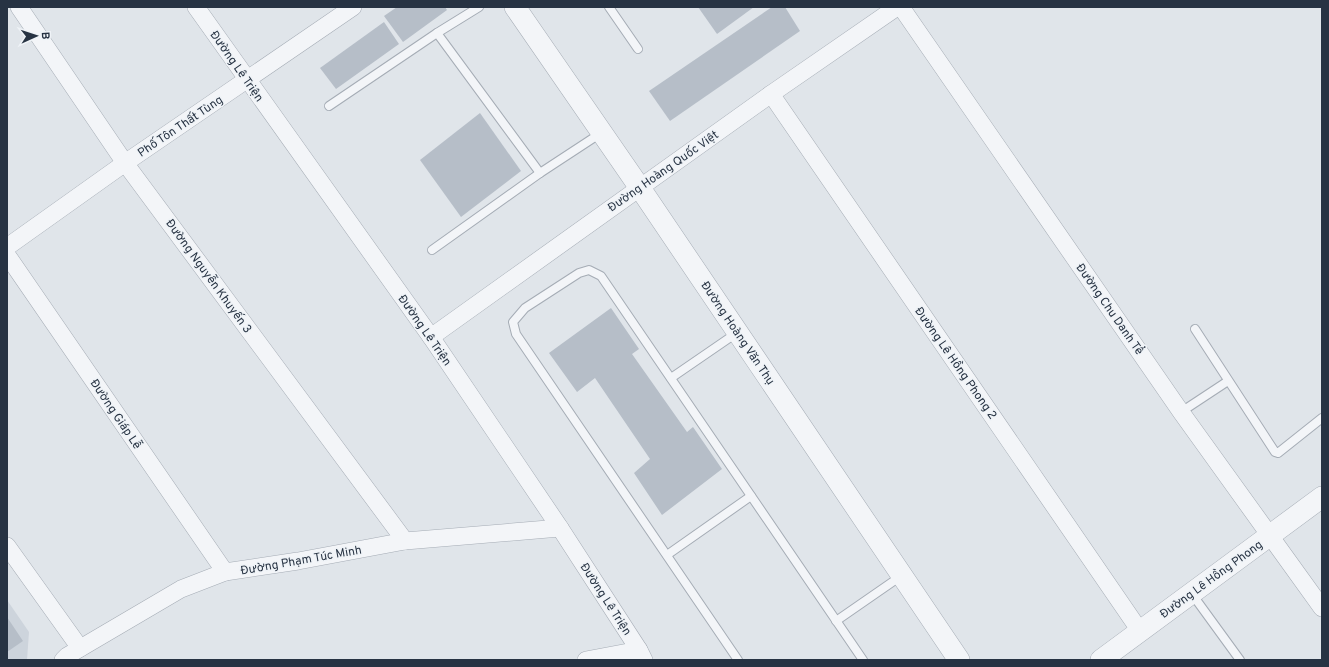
<svg xmlns="http://www.w3.org/2000/svg" width="1329" height="667" viewBox="0 0 1329 667" font-family="Overpass,sans-serif">
<rect width="100%" height="100%" fill="#e0e5ea"/>
<polygon fill="#cdd4dc" points="7,600 29,632 27,660 7,660"/>
<g fill="#b6bec8">
<polygon points="397,7 445,7 447,10 403,42 384,16"/>
<polygon points="698,7 754,7 717,34"/>
<polygon points="772,7 785,7 800,31 670,121 649,91"/>
<polygon points="384,22 399,44 336,89 320,68"/>
<polygon points="480,113 521,171 461,217 420,160"/>
<polygon points="611,308 639,349 632,354 687,432 693,427 722,469 662,515 634,473 650,459 595,378 577,392 549,353"/>
<polygon points="7,617 23,641 7,652"/>
</g>
<g fill="none" stroke-linecap="round" stroke-linejoin="round">
<defs>
<g id="service">
<polyline points="609,7 638,49"/>
<polyline points="437,33 540,173"/>
<polyline points="329,106 437,33 479,7"/>
<polyline points="432,250 540,173 601,133"/>
<polyline points="1195,329 1275,452 1278,453 1322,418"/>
<polyline points="671,378 738,332"/>
<polyline points="1181,412 1228,381"/>
<polyline points="667,555 751,496"/>
<polyline points="1192,594 1240,660"/>
<polyline points="836,621 901,576"/>
<polyline points="738,660 516,334 513,322 525,308 579,273 589,270 601,276 863,660"/>
</g>
<g id="minor">
<polyline points="19,7 125,163 405,541"/>
<polyline points="196,7 431,337 560,528 639,650 644,660"/>
<polyline points="901,7 1181,412 1322,608"/>
<polyline points="771,94 1140,631"/>
<polyline points="7,247 125,163 353,7"/>
<polyline points="7,255 225,572"/>
<polyline points="431,337 771,94 897,7"/>
<polyline points="7,546 80,648"/>
<polyline points="63,660 67,656 181,589 225,572 298,561 405,541 560,528"/>
<polyline points="586,660 639,650"/>
</g>
<g id="tertiary">
<polyline points="515,7 640,188 959,660"/>
<polyline points="1101,660 1322,497"/>
</g>
</defs>
<use href="#service" stroke="#a5acb5" stroke-width="10"/>
<use href="#minor" stroke="#a5acb5" stroke-width="18"/>
<use href="#tertiary" stroke="#a5acb5" stroke-width="22"/>
<use href="#service" stroke="#f3f5f8" stroke-width="8"/>
<use href="#minor" stroke="#f3f5f8" stroke-width="17"/>
<use href="#tertiary" stroke="#f3f5f8" stroke-width="21"/>
</g>
<g text-anchor="middle" stroke-width="3" stroke-linejoin="round" paint-order="stroke">
<g font-size="12" fill="#273343" stroke="#eff3f7">
<text transform="translate(237 66) rotate(55)" y="4">Đường Lê Triện</text>
<text transform="translate(180 126) rotate(-34)" y="4">Phố Tôn Thất Tùng</text>
<text transform="translate(663 171) rotate(-35)" y="4">Đường Hoàng Quốc Việt</text>
<text transform="translate(209 276) rotate(54)" y="4">Đường Nguyễn Khuyến 3</text>
<text transform="translate(1110 309) rotate(55)" y="4">Đường Chu Danh Tể</text>
<text transform="translate(425 330) rotate(55)" y="4">Đường Lê Triện</text>
<text transform="translate(738 333) rotate(56)" y="4">Đường Hoàng Văn Thụ</text>
<text transform="translate(956 363) rotate(55)" y="4">Đường Lê Hồng Phong 2</text>
<text transform="translate(116 414) rotate(56)" y="4">Đường Giáp Lễ</text>
<text transform="translate(301 560) rotate(-10)" y="4">Đường Phạm Túc Minh</text>
<text transform="translate(1211 579) rotate(-36)" y="4">Đường Lê Hồng Phong</text>
<text transform="translate(606 599) rotate(57)" y="4">Đường Lê Triện</text>
</g>
</g>
<rect width="1329" height="667" fill="none" stroke="#273343" stroke-width="16"/>
<g transform="translate(36 36) rotate(87)" stroke="#eff3f7" stroke-width="3" paint-order="stroke">
<path d="M0-3L7 15L0 10L-7 15Z" fill="#273343"/>
<text y="-6" font-size="11" font-weight="bold" text-anchor="middle" fill="#273343">B</text>
</g>
</svg>
